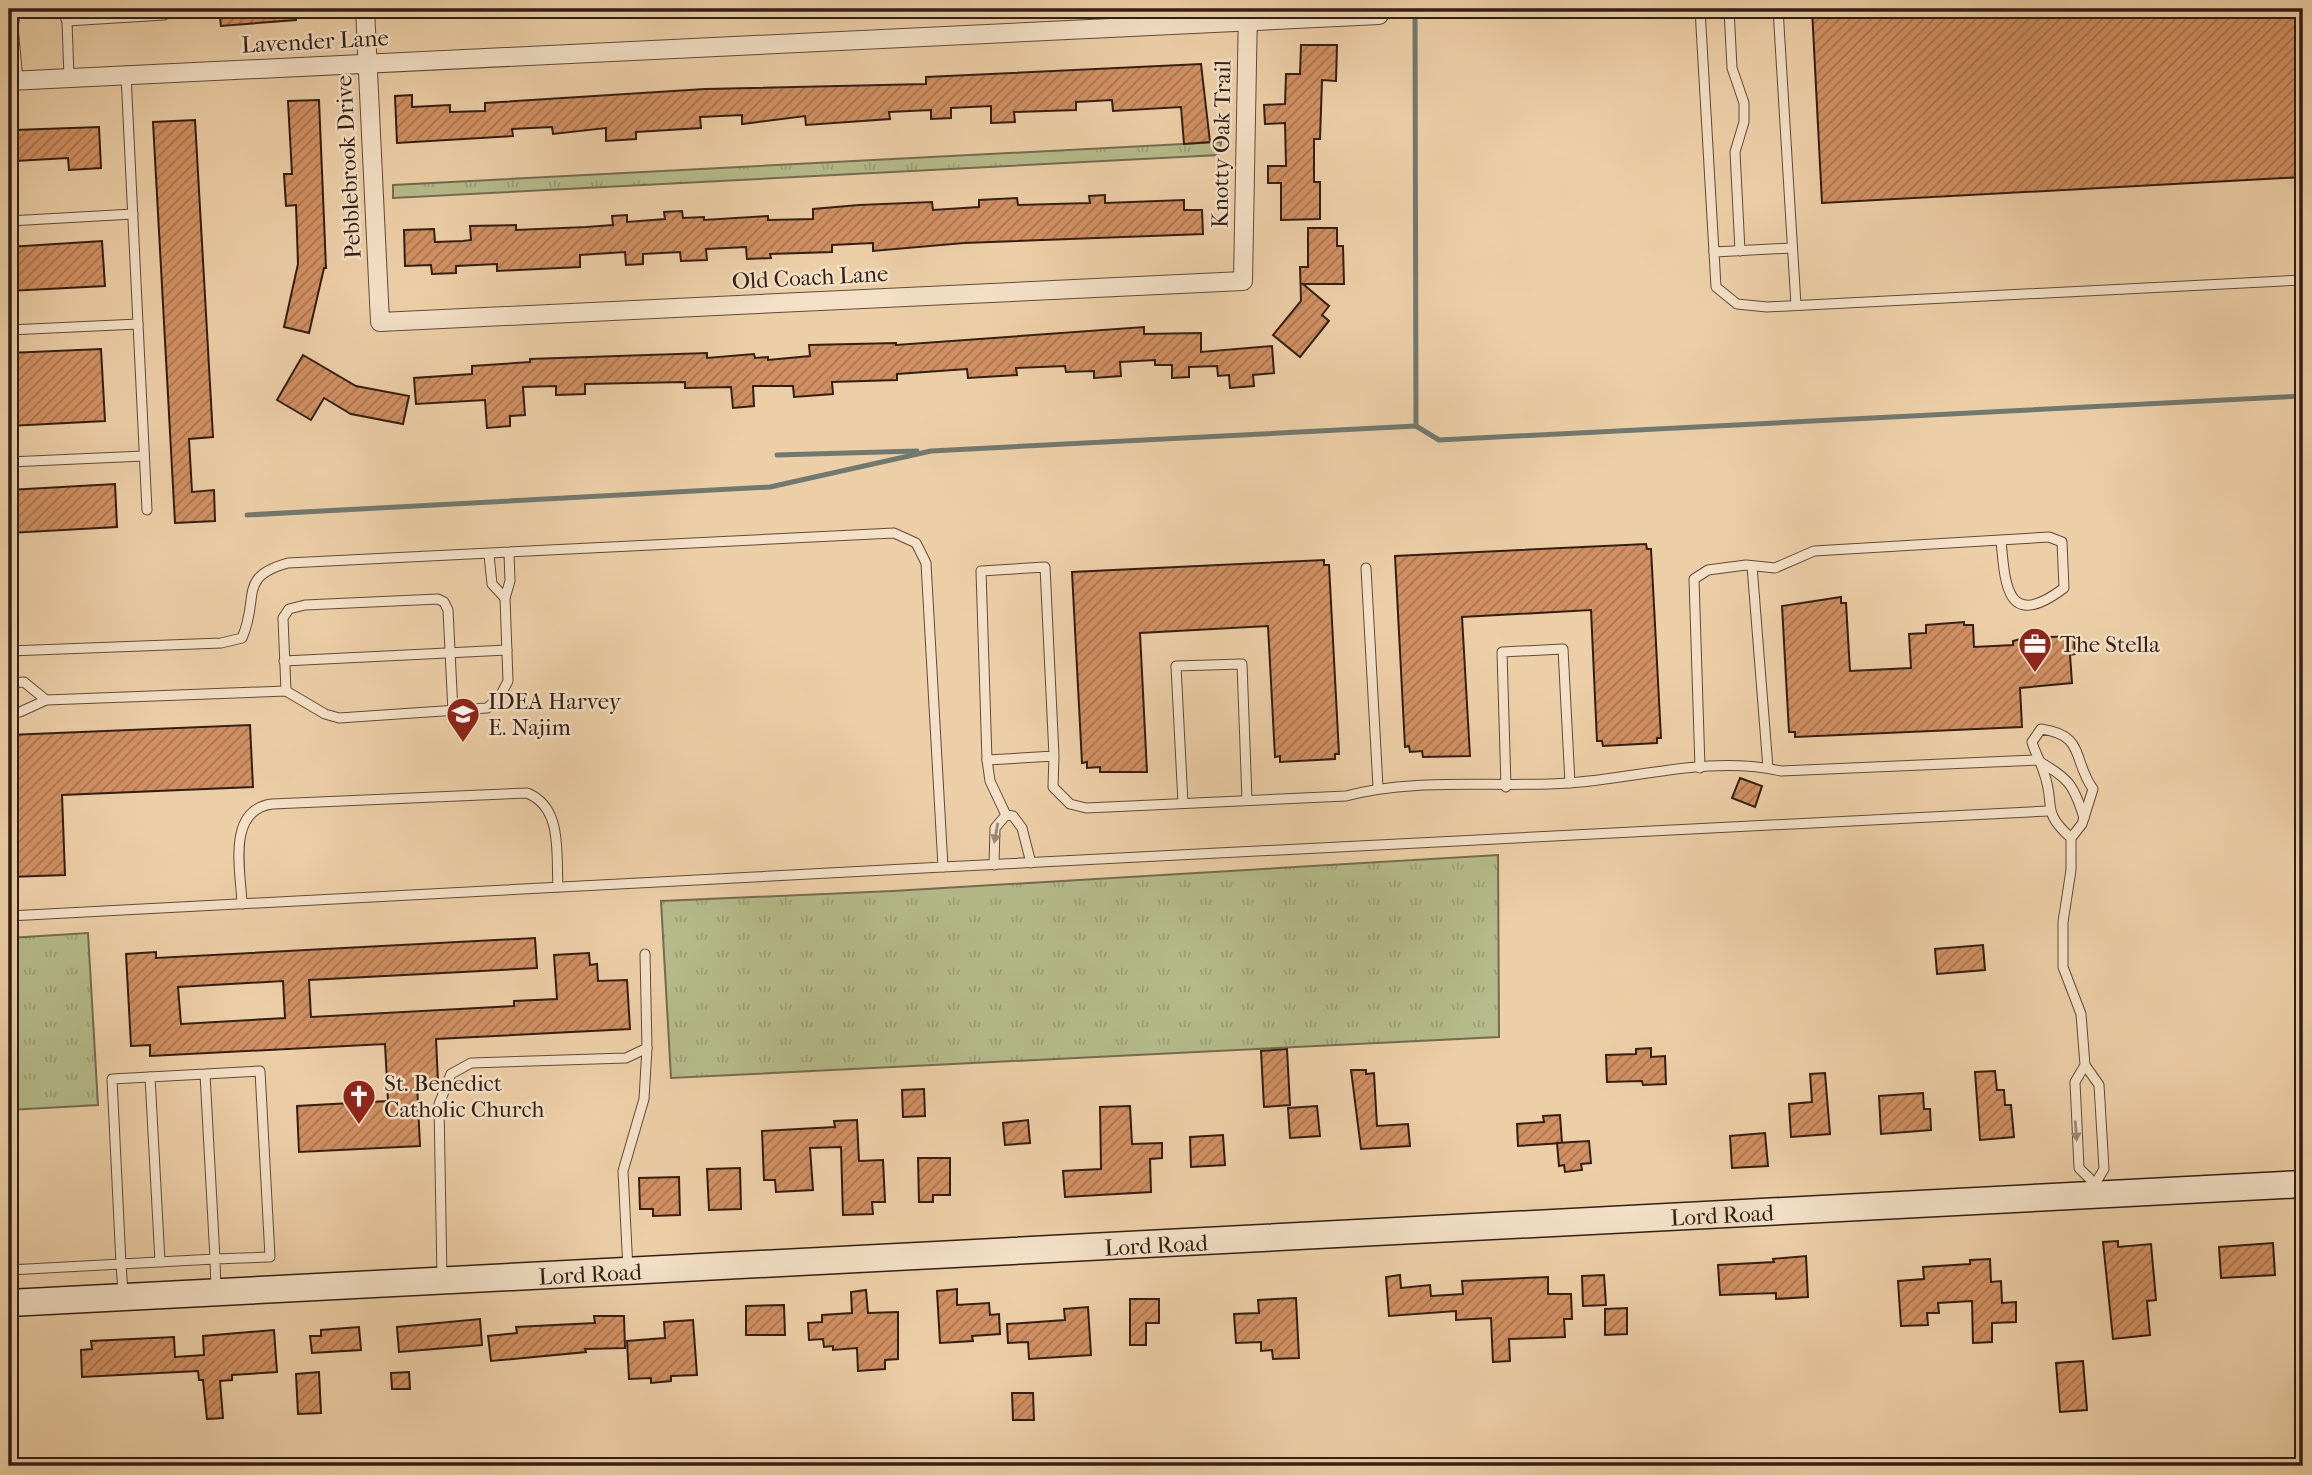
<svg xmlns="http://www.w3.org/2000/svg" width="2312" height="1475" viewBox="0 0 2312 1475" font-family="'IM FELL French Canon',serif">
<defs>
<pattern id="grass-tufts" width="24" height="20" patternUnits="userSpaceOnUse" patternTransform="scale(1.75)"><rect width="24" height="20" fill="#b5bb8a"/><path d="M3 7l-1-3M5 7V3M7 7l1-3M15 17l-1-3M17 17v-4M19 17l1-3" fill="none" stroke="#9ca076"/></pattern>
<pattern id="building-hatch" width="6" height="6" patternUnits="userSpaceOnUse" patternTransform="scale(1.75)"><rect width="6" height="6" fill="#d19062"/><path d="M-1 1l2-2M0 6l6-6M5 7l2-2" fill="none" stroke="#aa7550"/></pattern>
</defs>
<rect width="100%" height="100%" fill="#edcfa7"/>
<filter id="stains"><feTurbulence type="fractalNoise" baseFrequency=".00286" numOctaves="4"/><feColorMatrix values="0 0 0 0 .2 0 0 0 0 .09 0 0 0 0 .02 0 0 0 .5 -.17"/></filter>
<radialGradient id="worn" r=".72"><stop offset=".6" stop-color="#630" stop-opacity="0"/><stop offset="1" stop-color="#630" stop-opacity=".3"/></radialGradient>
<g fill="url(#grass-tufts)" stroke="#746c50" stroke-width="2">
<polygon points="1221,142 1219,155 393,198 393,185"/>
<polygon points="1498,855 1499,1037 671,1078 661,901 893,891"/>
<polygon points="88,933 98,1105 9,1110 9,938"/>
</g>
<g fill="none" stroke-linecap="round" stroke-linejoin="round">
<g stroke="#707970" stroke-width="5">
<polyline points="1415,9 1416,426 1439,440 2303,396"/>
<polyline points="777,455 917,451"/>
<polyline points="247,515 770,487 931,451 1416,426"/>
</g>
</g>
<g fill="url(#building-hatch)" stroke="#321e15" stroke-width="2" fill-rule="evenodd">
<polygon points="219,9 295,9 296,20 221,26"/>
<polygon points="1812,9 2303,9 2303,177 1822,203"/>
<polygon points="1301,45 1337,45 1336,81 1322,80 1320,139 1314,139 1314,182 1320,182 1320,219 1281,220 1281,183 1268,183 1268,166 1286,166 1285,123 1265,124 1264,105 1285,104 1286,74 1300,74"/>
<polygon points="1201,64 1210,142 1184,144 1181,107 1113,111 1112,100 1076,102 1076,110 1014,112 1015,122 991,123 991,106 951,108 951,118 931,119 931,110 889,112 890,119 806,125 805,116 742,124 742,115 700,117 701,128 636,132 636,139 606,141 606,128 553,134 552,127 512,129 513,136 397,143 395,96 412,95 412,107 450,105 450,112 485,111 485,103 705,89 926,84 926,77"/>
<polygon points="319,100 326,268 324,268 309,333 284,327 298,264 296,205 286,206 284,174 292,174 288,101"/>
<polygon points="195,120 213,437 189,439 192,492 214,490 215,521 175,523 153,122"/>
<polygon points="99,127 101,168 69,170 68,158 16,161 15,130"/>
<polygon points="1105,195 1105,203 1184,200 1184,210 1202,210 1203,234 964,243 873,251 873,243 832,245 832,252 770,254 771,258 747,259 746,247 706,249 707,260 681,261 680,252 643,254 643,264 626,265 625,252 580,255 580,267 497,271 497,264 456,266 456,273 432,274 431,265 405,266 404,230 434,229 435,242 463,241 471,240 470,226 516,225 516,230 586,227 613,225 612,216 627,215 627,222 665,219 664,212 682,211 683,218 704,217 704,220 768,216 768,220 813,219 813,209 859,205 932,202 933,210 979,207 979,200 1017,198 1018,205 1090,203 1089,196"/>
<polygon points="1308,228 1337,228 1337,246 1343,246 1344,284 1303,284 1329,306 1322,315 1329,321 1300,357 1273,335 1301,301 1300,267 1308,267"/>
<polygon points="102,241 105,286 9,291 9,247"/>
<polygon points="1144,327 1144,334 1201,333 1201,352 1272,346 1274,373 1253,375 1254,386 1230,388 1229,375 1218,376 1217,366 1189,367 1189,377 1172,378 1172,365 1155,365 1155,360 1120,362 1121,376 1094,378 1094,371 1066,372 1065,366 1016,368 1017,375 968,378 967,369 897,374 897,380 832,382 833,394 794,397 793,386 753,386 754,406 733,408 731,387 685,388 685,382 585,384 585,394 556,395 556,386 523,387 525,415 510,416 510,426 487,428 485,400 416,404 414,378 472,374 472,366 530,362 530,359 707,353 707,358 754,354 755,358 768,357 768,360 810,356 809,345 896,343 896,345"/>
<polygon points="101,349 105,421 9,426 9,353"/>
<polygon points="303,355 356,386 409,396 403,424 351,414 324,398 311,420 277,400"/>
<polygon points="115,484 117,527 9,533 9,490"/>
<polygon points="1646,544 1647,549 1651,549 1661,738 1657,738 1657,743 1603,746 1602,741 1597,741 1591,610 1462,617 1470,756 1423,757 1422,751 1410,752 1409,746 1405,747 1395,556"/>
<polygon points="1324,560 1324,565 1329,565 1339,754 1335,754 1335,759 1280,762 1280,756 1275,757 1268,626 1140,633 1147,772 1100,772 1100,767 1087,768 1087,762 1082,763 1072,572"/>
<polygon points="1841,597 1841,603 1846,603 1850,671 1911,668 1909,634 1926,633 1926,625 1964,622 1964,625 1973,625 1974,647 2013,645 2013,641 2024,638 2074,636 2075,654 2070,655 2072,683 2020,688 2022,727 1795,737 1795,732 1789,732 1782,606"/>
<polygon points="250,725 253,787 62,795 65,875 9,877 9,735"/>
<polygon points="1740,778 1762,786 1755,807 1732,798"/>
<path d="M 535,938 L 537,968 L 309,980 L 311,1017 L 514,1006 L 514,1001 L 557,999 L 554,955 L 589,953 L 590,965 L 597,964 L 598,981 L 627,980 L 630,1029 L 436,1039 L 438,1082 L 417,1083 L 420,1146 L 299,1152 L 297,1106 L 388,1101 L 385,1044 L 150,1056 L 150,1045 L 131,1046 L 126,954 L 156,952 L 156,958 ZM 283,981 L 285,1018 L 181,1024 L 178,987 Z"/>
<polygon points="1983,945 1985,970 1937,974 1935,949"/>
<polygon points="1651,1048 1651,1057 1665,1056 1666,1084 1643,1085 1642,1081 1607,1082 1606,1055 1636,1054 1636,1049"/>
<polygon points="1287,1049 1290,1105 1264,1107 1261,1051"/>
<polygon points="1351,1070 1366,1070 1366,1074 1374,1073 1377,1126 1408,1124 1410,1146 1361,1149"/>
<polygon points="1995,1071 1997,1090 2004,1090 2005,1105 2011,1105 2014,1137 1980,1140 1975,1072"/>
<polygon points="1825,1073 1830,1134 1791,1137 1789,1104 1812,1102 1810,1074"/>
<polygon points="924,1089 925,1116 903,1117 902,1090"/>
<polygon points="1923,1093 1924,1109 1930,1109 1931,1130 1881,1134 1879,1096"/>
<polygon points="1130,1106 1132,1144 1162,1143 1162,1158 1150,1159 1151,1192 1065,1197 1063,1171 1101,1169 1100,1107"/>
<polygon points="1317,1106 1320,1136 1290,1138 1288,1108"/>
<polygon points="1560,1115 1562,1143 1518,1146 1517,1124 1544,1122 1543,1116"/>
<polygon points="857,1120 859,1161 883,1160 885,1202 872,1202 873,1214 843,1215 841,1147 810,1148 813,1190 776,1192 775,1180 764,1180 762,1131 835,1127 834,1121"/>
<polygon points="1028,1120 1030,1143 1005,1145 1003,1123"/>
<polygon points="1765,1133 1768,1166 1732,1168 1730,1136"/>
<polygon points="1223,1135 1225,1165 1191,1167 1190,1137"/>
<polygon points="1589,1141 1591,1163 1581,1164 1582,1170 1565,1172 1564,1165 1559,1166 1557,1143"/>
<polygon points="918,1158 950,1158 950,1195 933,1195 933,1202 919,1202"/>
<polygon points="740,1168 741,1209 709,1210 707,1169"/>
<polygon points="679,1177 680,1215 653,1216 653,1209 640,1209 639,1178"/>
<polygon points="2118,1241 2118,1247 2151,1244 2156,1300 2147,1301 2150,1335 2113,1339 2103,1242"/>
<polygon points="2273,1243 2275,1275 2221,1278 2219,1247"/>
<polygon points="1806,1256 1808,1297 1776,1299 1776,1293 1720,1295 1718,1265 1774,1262 1773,1259"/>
<polygon points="1990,1259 1991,1282 2001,1281 2002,1303 2016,1302 2016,1322 1992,1323 1992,1342 1973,1343 1972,1301 1938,1303 1939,1313 1927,1313 1928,1325 1901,1326 1898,1281 1924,1279 1923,1267 1970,1264 1970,1260"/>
<polygon points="1400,1275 1401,1288 1430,1285 1431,1296 1463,1294 1462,1281 1548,1277 1548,1294 1571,1294 1572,1319 1564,1319 1565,1337 1509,1339 1510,1361 1493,1362 1491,1318 1456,1320 1456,1311 1389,1316 1386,1277"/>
<polygon points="1604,1275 1606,1305 1583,1306 1582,1276"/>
<polygon points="957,1289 957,1305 989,1303 990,1315 999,1314 1000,1334 972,1336 973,1341 940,1343 937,1291"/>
<polygon points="866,1290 868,1313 898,1312 898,1359 885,1360 885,1369 858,1371 857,1348 833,1350 833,1346 824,1347 823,1339 809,1340 808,1323 822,1322 822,1315 852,1313 851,1292"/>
<polygon points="1296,1298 1299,1358 1273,1359 1272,1350 1261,1351 1261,1342 1236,1343 1234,1314 1259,1313 1258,1300"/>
<polygon points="1130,1299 1159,1299 1159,1323 1146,1323 1146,1345 1130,1345"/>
<polygon points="784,1305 785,1335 746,1335 746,1306"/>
<polygon points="1088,1307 1091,1355 1029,1359 1028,1342 1008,1343 1007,1324 1065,1320 1064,1309"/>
<polygon points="1627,1308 1627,1334 1605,1335 1605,1309"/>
<polygon points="594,1316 624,1316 625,1348 585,1349 586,1352 491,1361 488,1336 517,1333 516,1327 595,1323"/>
<polygon points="480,1319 482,1345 399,1352 397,1327"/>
<polygon points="693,1320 697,1375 671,1376 671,1381 651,1383 651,1378 629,1379 627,1341 665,1338 664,1322"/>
<polygon points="359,1327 361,1350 312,1353 310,1336 321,1336 321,1330"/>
<polygon points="274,1330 277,1372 232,1375 232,1380 220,1381 223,1418 207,1419 203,1380 199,1380 198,1371 82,1377 81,1350 92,1349 91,1341 174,1337 175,1357 204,1355 203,1336"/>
<polygon points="2083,1361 2087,1410 2060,1412 2056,1363"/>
<polygon points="319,1372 321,1413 298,1414 296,1374"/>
<polygon points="409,1372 410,1389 392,1389 391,1373"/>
<polygon points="1012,1393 1033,1393 1034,1420 1013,1420"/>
</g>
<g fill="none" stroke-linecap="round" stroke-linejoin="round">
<defs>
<g id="lane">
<polyline points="61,9 67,21"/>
<polyline points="1700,9 1716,287 1737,304 1767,307 2303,280"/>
<polyline points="1729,9 1732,68 1744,103 1744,122 1735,152 1740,251"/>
<polyline points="1778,9 1796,305"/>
<polyline points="9,25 13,27 18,80"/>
<polyline points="13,27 16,9"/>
<polyline points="126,75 147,510"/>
<polyline points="69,78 67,21 164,15 177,9"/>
<polyline points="9,221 133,214"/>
<polyline points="1714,252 1792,248"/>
<polyline points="9,330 138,324"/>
<polyline points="9,462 144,456"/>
<polyline points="489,555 492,584 505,598"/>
<polyline points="1752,566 1768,768"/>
<polyline points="1366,568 1378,787"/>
<path d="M 9,651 L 221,643 L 242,638 C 260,597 237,577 288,563 L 894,533 L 916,543 L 926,563 L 943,867 L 9,916"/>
<polyline points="284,661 507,650"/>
<polyline points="9,683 24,682 46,700"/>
<polyline points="286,691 283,618 289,609 305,605 438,599 444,602 448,610 453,712"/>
<polyline points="9,713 20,712 46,700 286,691 325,714 339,718 487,708 499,698 508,681 505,598 510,581 509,553"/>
<path d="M 1054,756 L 987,760 L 981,571 L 1045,567 L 1054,756 L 1053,787 L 1070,804 L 1086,808 L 1346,796 C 1415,777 1497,788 1569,783 C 1639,778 1712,755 1781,771 L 2037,760 C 2068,779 2073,782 2084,818"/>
<polyline points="987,760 990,781 1006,815"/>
<path d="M 1700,768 L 1694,579 L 1708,570 L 1746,565 L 1775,568 L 1814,551 L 2049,537 L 2062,542 L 2064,588 C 2007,631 2005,586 2001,540"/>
<polyline points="1506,787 1502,652 1563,649 1570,783"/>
<polyline points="1183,803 1176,666 1242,664 1247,800"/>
<path d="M 2071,838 C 2040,810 2056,807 2044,773 C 2041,762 2035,753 2032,742 L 2041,729 C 2086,735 2072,760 2093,789 L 2082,824 L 2071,838 L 2071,870 L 2063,922 L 2063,967 L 2081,1014 L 2085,1065 L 2099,1085 L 2104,1169 L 2095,1184 L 2079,1168 L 2075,1082 L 2085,1065"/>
<polyline points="994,865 995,828 1006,815 1013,816 1022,828 1031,863"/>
<polyline points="943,867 2048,811"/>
<path d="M 242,904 C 241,872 226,810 272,804 L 527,793 C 563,807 556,854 558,887"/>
<polyline points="205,1074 215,1259 270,1257 260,1071 112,1079 121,1264 215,1259 216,1291"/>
<polyline points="150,1077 160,1262"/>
<polyline points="9,1270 121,1264 123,1293"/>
<polyline points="628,1270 623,1171 644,1099 647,1048"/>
<polyline points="442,1279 439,1104 451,1074 471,1063 626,1058 647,1048 645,954"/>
</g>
<g id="street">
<polyline points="365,9 380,322 1243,281 1248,9"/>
<polyline points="9,81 1379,15"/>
</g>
<polyline id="secondary" points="9,1303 2303,1184"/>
</defs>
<use href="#lane" stroke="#614a3a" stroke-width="11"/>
<use href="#street" stroke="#614a3a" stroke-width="20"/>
<use href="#secondary" stroke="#321e15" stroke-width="29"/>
<use href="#lane" stroke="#f3e0c6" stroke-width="9"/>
<use href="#street" stroke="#f3e0c6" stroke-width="18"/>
<use href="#secondary" stroke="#f3e0c6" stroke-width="26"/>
</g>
<defs><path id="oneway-solid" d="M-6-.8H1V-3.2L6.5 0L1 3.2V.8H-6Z" transform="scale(1.75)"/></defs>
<g fill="#9c8976">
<use href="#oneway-solid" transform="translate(996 833) rotate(100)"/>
<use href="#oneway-solid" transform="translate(2076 1131) rotate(86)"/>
</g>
<defs>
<symbol id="office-pin" viewBox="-11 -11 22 30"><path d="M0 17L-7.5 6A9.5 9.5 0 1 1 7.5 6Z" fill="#8f2418" stroke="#f3e0c6"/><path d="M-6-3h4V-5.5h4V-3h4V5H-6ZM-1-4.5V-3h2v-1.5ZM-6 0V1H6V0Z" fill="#fff"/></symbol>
<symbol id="school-pin" viewBox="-11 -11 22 30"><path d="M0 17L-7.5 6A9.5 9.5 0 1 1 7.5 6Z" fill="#8f2418" stroke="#f3e0c6"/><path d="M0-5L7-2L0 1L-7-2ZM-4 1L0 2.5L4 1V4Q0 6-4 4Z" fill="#fff"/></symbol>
<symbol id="church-pin" viewBox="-11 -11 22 30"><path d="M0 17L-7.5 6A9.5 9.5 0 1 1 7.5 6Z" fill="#8f2418" stroke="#f3e0c6"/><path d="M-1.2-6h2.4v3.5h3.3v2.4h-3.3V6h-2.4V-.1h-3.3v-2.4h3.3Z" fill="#fff"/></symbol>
</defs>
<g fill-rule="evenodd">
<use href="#office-pin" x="2016" y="625" width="38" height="52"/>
<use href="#school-pin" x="444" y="695" width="38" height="52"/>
<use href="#church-pin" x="340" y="1077" width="38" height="52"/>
</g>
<g text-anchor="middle" stroke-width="5" stroke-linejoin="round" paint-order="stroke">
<g font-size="23" fill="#321e15" stroke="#f3e0c6">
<text transform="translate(315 41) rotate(-3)" y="8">Lavender Lane</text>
<text transform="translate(1221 144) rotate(-89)" y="8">Knotty Oak Trail</text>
<text transform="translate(348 167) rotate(-93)" y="8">Pebblebrook Drive</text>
<text transform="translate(810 277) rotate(-3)" y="8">Old Coach Lane</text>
<text transform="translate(1722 1215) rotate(-3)" y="8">Lord Road</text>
<text transform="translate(1156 1245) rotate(-3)" y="8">Lord Road</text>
<text transform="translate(590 1274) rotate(-3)" y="8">Lord Road</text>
</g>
<g font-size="23" fill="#321e15" stroke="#f3e0c6" text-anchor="start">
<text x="2060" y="652">The Stella</text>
<text x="488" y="709">IDEA Harvey<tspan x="488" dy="26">E. Najim</tspan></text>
<text x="384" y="1091">St. Benedict<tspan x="384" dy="26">Catholic Church</tspan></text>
</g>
</g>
<rect width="2312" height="1475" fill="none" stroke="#edcfa7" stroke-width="35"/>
<rect x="10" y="10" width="2291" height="1454" fill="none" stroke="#321e15" stroke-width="3.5"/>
<rect x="18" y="18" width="2277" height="1440" fill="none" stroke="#321e15" stroke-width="2"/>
<rect width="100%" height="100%" filter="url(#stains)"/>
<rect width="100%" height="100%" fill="url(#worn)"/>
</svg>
